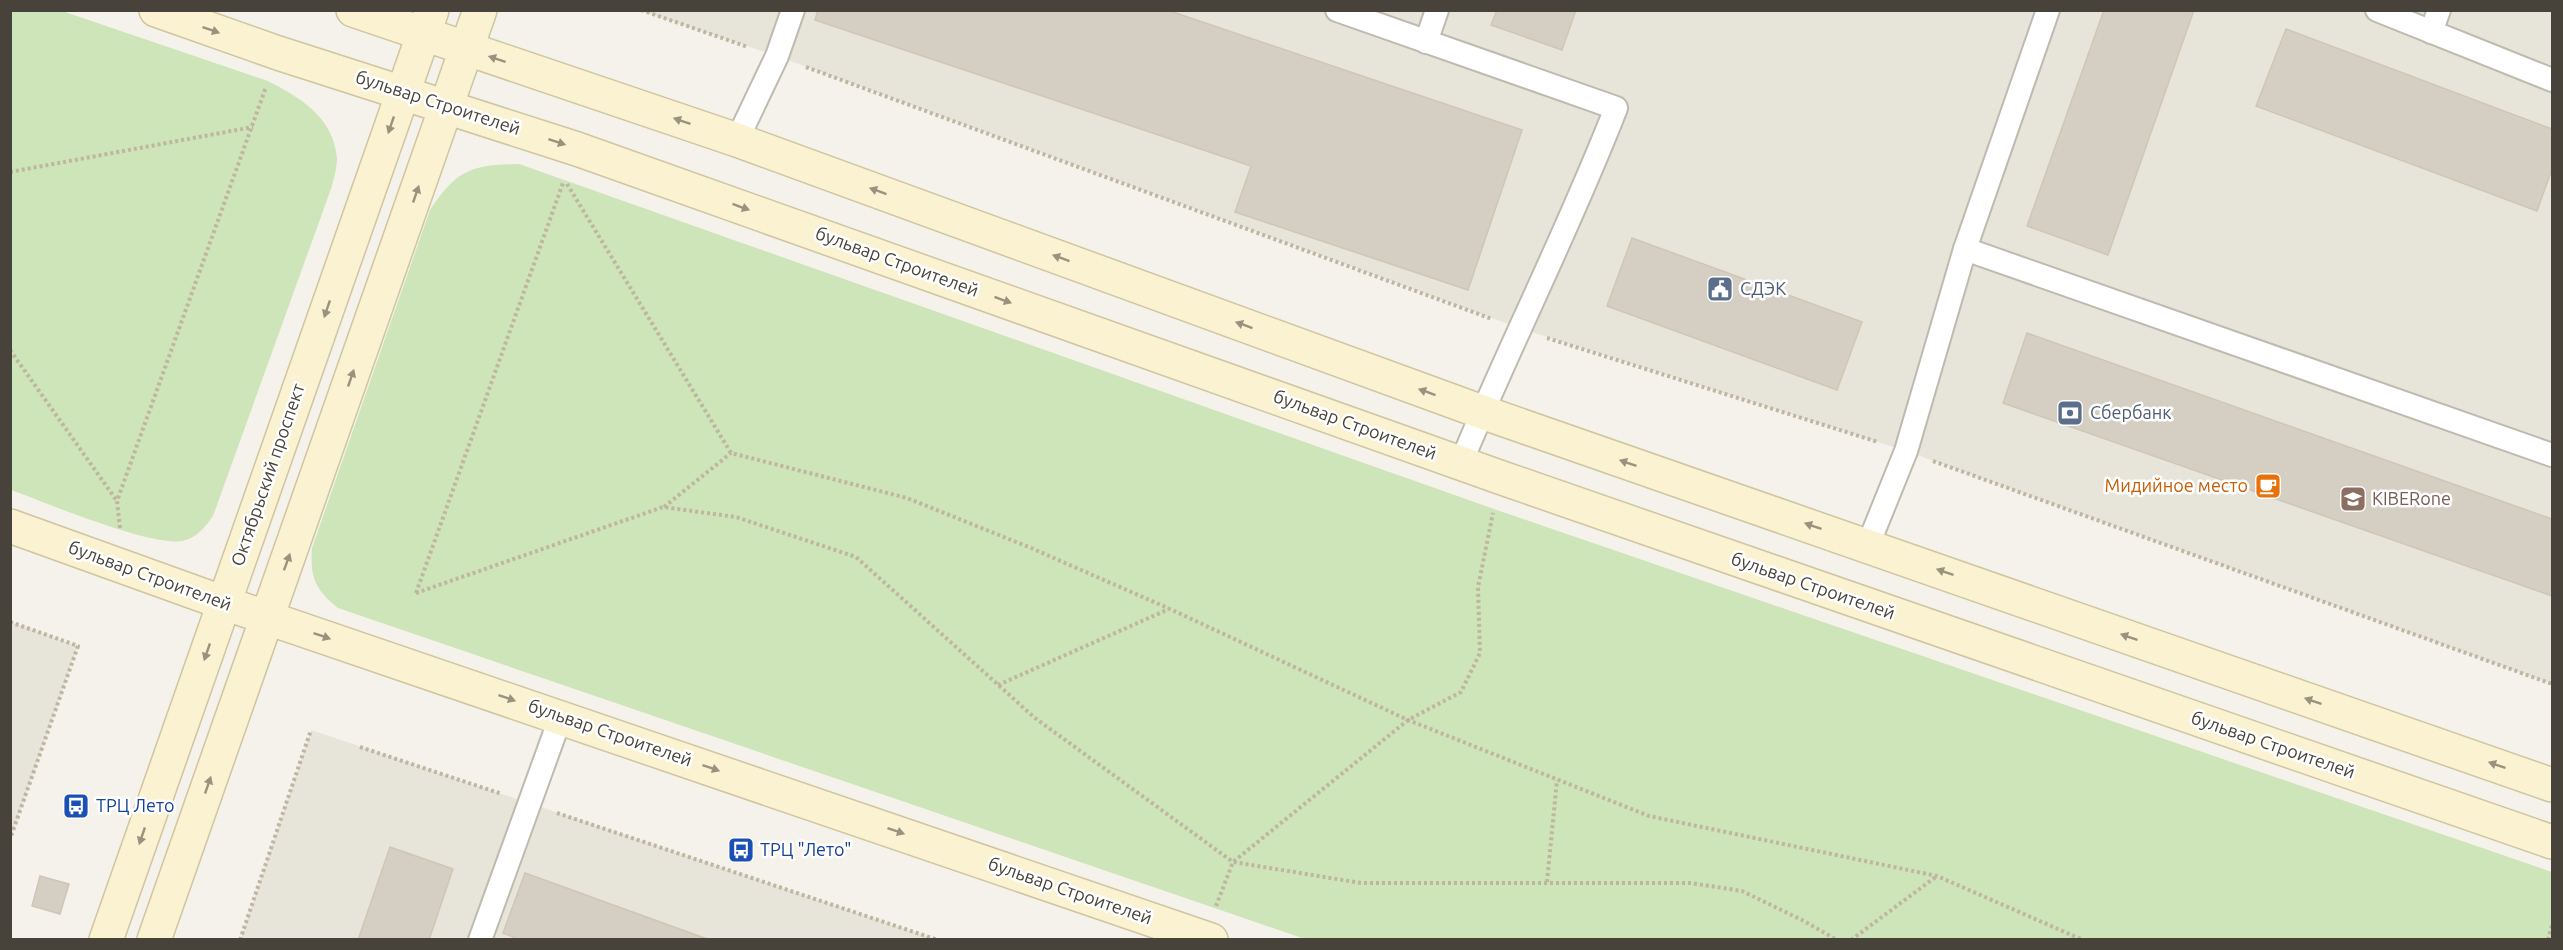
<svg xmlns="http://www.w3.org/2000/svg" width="2563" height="950" viewBox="0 0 2563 950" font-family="Ubuntu,sans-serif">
<rect width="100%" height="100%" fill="#f4f2eb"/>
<g fill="#e7e4da">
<polygon points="641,11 2552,11 2552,684 1906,451 1519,328 777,56"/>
<polygon points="11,622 78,646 11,838 10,622"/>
<polygon points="311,730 935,939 240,940"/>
</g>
<g fill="#cee4b9">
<path d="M 11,10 L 62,11 L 268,81 C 301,98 333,117 337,158 C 337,167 334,178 332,186 L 213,516 C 205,527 197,538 182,541 C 148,546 47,503 11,490 Z"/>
<path d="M 519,164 L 1494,509 L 2552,872 L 2552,939 L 1305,939 L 338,608 C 315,589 310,578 312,548 L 430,210 C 457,170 470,165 519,164 Z"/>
</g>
<g fill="#d5cec2" stroke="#cfc6b6" stroke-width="1.5">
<polygon points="818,10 1167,10 1522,130 1468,290 1235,212 1251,166 815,20"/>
<polygon points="1497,10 1576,10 1562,50 1491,25"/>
<polygon points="2104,10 2194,10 2108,255 2027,226"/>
<polygon points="2286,29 2552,129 2552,169 2537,211 2256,106"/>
<polygon points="1632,238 1862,322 1837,390 1607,306"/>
<polygon points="2027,333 2552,519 2552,596 2003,403"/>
<polygon points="390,847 453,869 429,940 358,940"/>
<polygon points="525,873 710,940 521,940 503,933"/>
<polygon points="40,876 69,884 60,914 32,906"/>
</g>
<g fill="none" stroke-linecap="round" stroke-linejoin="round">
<defs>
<g id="lane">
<path d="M 1337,10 L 1616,108 C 1569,229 1510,344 1461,463"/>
<polyline points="2377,10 2552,80"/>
<polyline points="2431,32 2439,10"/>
<polyline points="1426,42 1437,10"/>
<polyline points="737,140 777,56 793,10"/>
<polyline points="1965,249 2552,455"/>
<polyline points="1868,545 1906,451 1965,249 2048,10"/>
<polyline points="480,940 561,716"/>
</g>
<g id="secondary">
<polyline points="156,10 278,53 577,149 1505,479 2552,842"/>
<polyline points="353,10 737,140 1482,412 2552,785"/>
<polyline points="10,526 224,603 1211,940"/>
<polyline points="106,940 432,10"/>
<polyline points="154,940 480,10"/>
</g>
</defs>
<use href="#lane" stroke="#bfbaaf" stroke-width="26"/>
<use href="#secondary" stroke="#cfc5a0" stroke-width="36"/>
<g stroke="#bfb6a1" stroke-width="4" stroke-dasharray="3 3" stroke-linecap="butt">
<polyline points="641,10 748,47"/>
<polyline points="806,67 1492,319"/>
<polyline points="10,172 253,127"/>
<polyline points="567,184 731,453 907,498 1031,548 1170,609 1408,720 1649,816 1937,876 2083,940"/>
<polyline points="1547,338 1878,442"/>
<polyline points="10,350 117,501"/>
<polyline points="1933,461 2552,684"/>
<polyline points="664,507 731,453"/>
<polyline points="120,528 117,501 266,87"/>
<polyline points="416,593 663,507 736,517 856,557 1035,718 1233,862 1361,883 1691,883 1742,891 1802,920 1837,940"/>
<polyline points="416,593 563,183"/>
<polyline points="10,622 78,646 10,839"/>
<polyline points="998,685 1169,609"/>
<polyline points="360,747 502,794"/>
<polyline points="557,813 938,940"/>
<polyline points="1547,882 1557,780"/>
<polyline points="1216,906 1233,862 1408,720 1461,692 1480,653 1478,587 1493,513"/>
<polyline points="240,940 311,730"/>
<polyline points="1851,940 1937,876"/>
<polyline points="2548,940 2552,925"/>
</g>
<use href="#lane" stroke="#fff" stroke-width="22"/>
<use href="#secondary" stroke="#faf2d0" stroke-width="33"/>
</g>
<defs><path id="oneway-solid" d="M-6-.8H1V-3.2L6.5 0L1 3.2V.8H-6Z" transform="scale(1.5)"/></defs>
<g fill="#98927e">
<use href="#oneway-solid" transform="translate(211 30) rotate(19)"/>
<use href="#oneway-solid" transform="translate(497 59) rotate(-162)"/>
<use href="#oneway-solid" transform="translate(682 121) rotate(-161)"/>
<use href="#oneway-solid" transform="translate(391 125) rotate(109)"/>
<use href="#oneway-solid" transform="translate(557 142) rotate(18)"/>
<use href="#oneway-solid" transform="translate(878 191) rotate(-160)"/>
<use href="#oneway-solid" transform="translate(416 194) rotate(-71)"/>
<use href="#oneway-solid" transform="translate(741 207) rotate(20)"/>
<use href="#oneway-solid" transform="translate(1061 258) rotate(-160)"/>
<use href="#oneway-solid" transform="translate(1003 300) rotate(20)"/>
<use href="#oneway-solid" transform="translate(327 309) rotate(109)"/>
<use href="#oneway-solid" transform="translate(1244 325) rotate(-160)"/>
<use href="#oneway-solid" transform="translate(351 378) rotate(-71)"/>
<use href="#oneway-solid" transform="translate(1427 392) rotate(-160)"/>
<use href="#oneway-solid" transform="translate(1628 463) rotate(-161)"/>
<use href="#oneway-solid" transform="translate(1813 526) rotate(-161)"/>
<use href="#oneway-solid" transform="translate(287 562) rotate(-70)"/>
<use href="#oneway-solid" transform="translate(1945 572) rotate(-161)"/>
<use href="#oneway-solid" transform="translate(322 636) rotate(19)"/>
<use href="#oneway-solid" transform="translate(2129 637) rotate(-161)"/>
<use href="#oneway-solid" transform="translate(207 652) rotate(109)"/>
<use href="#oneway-solid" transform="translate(507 698) rotate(19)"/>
<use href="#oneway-solid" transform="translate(2313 701) rotate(-161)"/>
<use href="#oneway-solid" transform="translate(2497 765) rotate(-161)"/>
<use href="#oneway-solid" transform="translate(711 768) rotate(19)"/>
<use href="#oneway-solid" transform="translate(208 785) rotate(-71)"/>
<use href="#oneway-solid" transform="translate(896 831) rotate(19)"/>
<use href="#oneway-solid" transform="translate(142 836) rotate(109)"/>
</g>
<defs>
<symbol id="civic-square" viewBox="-11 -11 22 22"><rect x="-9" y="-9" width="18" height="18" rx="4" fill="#5c6f8a" stroke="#fff"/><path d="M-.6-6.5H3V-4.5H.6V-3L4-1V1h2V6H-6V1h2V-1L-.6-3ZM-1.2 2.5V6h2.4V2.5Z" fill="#fff"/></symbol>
<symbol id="bank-square" viewBox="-11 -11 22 22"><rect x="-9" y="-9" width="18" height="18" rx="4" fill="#5c6f8a" stroke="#fff"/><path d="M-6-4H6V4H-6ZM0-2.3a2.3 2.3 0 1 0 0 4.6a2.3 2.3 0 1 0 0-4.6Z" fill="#fff"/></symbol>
<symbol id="cafe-square" viewBox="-11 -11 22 22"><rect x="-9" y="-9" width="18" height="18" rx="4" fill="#e8710a" stroke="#fff"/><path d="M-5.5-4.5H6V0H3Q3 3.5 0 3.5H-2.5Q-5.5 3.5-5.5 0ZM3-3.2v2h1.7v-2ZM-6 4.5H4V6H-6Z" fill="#fff"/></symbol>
<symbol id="school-square" viewBox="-11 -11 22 22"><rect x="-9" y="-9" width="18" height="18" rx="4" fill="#8d6e63" stroke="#fff"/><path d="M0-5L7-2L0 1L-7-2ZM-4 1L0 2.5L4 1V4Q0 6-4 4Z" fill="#fff"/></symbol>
<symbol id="bus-square" viewBox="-11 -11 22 22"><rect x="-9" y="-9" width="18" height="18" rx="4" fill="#1a4fb4" stroke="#fff"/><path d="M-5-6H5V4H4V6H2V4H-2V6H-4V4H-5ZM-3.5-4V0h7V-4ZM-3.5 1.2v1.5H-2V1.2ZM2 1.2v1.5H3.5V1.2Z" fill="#fff"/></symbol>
</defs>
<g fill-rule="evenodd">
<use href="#civic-square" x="1705" y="274" width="30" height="30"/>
<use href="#bank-square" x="2055" y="398" width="30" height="30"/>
<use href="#cafe-square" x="2253" y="471" width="30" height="30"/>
<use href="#school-square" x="2338" y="484" width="30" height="30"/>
<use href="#bus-square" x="61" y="791" width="30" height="30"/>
<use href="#bus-square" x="726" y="835" width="30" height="30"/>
</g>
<g text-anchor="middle" stroke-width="5" stroke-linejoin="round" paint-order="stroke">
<g font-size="18" fill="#48433a" stroke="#fff">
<text transform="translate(438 103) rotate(18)" y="6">бульвар Строителей</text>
<text transform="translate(897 262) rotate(20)" y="6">бульвар Строителей</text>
<text transform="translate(1355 425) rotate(20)" y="6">бульвар Строителей</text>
<text transform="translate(268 475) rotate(-71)" y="6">Октябрьский проспект</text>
<text transform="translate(150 576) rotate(20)" y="6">бульвар Строителей</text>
<text transform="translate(1813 586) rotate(19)" y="6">бульвар Строителей</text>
<text transform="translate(610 733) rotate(19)" y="6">бульвар Строителей</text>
<text transform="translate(2273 745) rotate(19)" y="6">бульвар Строителей</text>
<text transform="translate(1070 891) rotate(19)" y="6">бульвар Строителей</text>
</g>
<g font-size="18" fill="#4e5e75" stroke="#fff" text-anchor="start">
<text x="1740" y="295">СДЭК</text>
<text x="2090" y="419">Сбербанк</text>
</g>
<g font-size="18" fill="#c56008" stroke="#fff" text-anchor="end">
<text x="2248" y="492">Мидийное место</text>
</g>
<g font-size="18" fill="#785e54" stroke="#fff" text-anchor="start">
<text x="2372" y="505">KIBERone</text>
</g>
<g font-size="18" fill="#164399" stroke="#fff" text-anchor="start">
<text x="96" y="812">ТРЦ Лето</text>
<text x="760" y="856">ТРЦ "Лето"</text>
</g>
</g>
<rect width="2563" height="950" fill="none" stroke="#48433a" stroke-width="24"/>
</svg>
